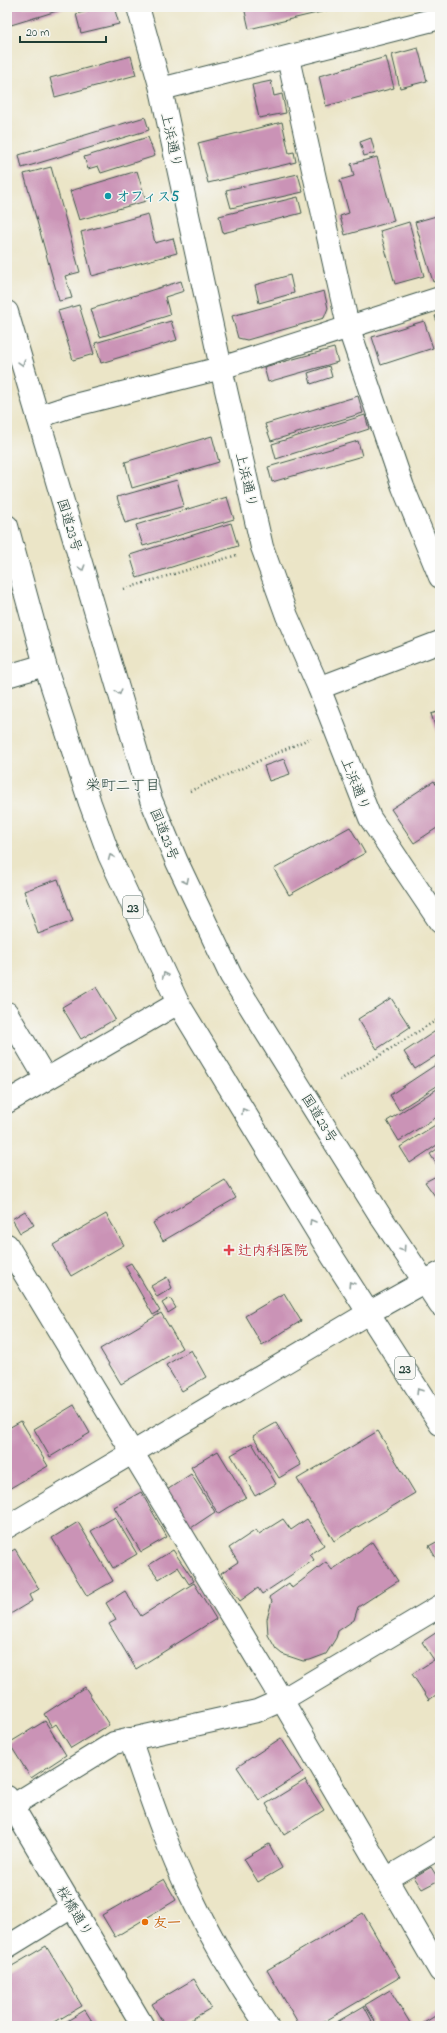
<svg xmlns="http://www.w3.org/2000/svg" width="447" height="2033" viewBox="0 0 447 2033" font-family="'Indie Flower','Klee One',sans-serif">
<rect width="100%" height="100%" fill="#f6f6f2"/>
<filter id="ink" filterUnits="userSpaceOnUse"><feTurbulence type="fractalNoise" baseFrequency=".025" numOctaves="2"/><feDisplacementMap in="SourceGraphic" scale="8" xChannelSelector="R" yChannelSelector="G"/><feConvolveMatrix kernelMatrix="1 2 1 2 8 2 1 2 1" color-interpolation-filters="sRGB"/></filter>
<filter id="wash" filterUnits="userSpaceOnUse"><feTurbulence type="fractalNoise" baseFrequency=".012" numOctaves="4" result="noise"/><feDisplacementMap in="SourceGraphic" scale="16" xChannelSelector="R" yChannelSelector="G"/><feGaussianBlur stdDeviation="0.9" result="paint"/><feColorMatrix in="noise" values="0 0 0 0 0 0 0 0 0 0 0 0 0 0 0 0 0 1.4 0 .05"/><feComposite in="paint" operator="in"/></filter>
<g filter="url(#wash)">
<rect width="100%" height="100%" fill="#ebe5c7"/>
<g id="blocks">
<g fill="#ca93b6">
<polygon points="10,7 70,7 11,25 7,11 7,8"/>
<polygon points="103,7 114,7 119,24 81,33 76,14"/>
<polygon points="244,7 338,7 338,8 249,29"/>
<polygon points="418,48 427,81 400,88 392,55"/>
<polygon points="131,56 136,75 55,97 50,78"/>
<polygon points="386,57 394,88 326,106 319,76"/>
<polygon points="271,81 274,96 282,94 286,113 259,118 252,85"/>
<polygon points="145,117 149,130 22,168 19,155"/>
<polygon points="282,122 289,153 294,152 296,162 208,183 198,143"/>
<polygon points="148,137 155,156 101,173 98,166 88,169 84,157"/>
<polygon points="371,138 375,153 364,156 360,142"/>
<polygon points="377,157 394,221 345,235 340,216 349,213 340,180 354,176 351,164"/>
<polygon points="51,167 80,272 65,276 72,298 59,301 24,174"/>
<polygon points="137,171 146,201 79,220 70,191"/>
<polygon points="298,174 303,192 231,208 226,190"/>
<polygon points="298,197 302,213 223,233 219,216"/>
<polygon points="148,214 155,243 173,238 177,253 92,276 81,232"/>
<polygon points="440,215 440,279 433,282 415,222"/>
<polygon points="409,222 424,276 395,284 380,231"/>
<polygon points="290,275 294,293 259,303 255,285"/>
<polygon points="181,281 184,291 165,297 170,315 100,337 91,309"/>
<polygon points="324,291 328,308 324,318 247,340 238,338 232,316"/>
<polygon points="79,305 94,354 73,360 58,311"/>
<polygon points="440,315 440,331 435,316"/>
<polygon points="171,321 177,340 101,363 95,343"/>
<polygon points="424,321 433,348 381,365 372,337"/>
<polygon points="334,348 338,362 268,382 264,367"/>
<polygon points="329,366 332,377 311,384 308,373"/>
<polygon points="358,396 363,413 271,441 265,424"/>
<polygon points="365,415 369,429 276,459 272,444"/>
<polygon points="212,436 219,462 132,488 125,462"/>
<polygon points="358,441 362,456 272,482 268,467"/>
<polygon points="177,480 184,506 125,523 117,497"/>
<polygon points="227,497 234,519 143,546 136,525"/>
<polygon points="231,523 238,546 137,578 130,555"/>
<polygon points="440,711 440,740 431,714"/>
<polygon points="284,759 290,774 269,781 264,766"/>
<polygon points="434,781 440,791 440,826 414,843 391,809"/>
<polygon points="350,827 365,853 289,895 274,869"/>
<polygon points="58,879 73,921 38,934 24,891"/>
<polygon points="96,987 115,1019 81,1039 62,1007"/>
<polygon points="391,998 410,1027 377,1049 358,1019"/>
<polygon points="440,1028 440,1053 415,1069 404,1052"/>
<polygon points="440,1062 440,1084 399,1110 390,1095"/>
<polygon points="440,1087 440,1115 399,1141 387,1121"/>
<polygon points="440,1122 440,1143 410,1163 400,1147"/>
<polygon points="440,1147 440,1170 430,1154"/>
<polygon points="440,1174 440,1203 425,1182"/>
<polygon points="225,1180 236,1198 163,1241 153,1223"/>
<polygon points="25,1211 34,1225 20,1233 12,1219"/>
<polygon points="106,1214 124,1245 71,1276 53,1245"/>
<polygon points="131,1263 160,1311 153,1315 125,1266"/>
<polygon points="167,1277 172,1288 157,1297 151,1286"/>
<polygon points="284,1293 301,1321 262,1345 245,1316"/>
<polygon points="170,1298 176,1308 168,1313 162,1303"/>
<polygon points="161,1313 182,1348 121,1384 100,1349"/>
<polygon points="191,1350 206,1377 182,1391 166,1365"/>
<polygon points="74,1405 90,1433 50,1457 34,1429"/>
<polygon points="21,1421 48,1466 7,1490 7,1429"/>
<polygon points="276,1423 301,1465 279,1478 253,1436"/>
<polygon points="378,1431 415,1493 334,1541 297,1479"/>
<polygon points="252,1443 276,1484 255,1496 231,1455"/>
<polygon points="218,1451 246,1497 218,1514 191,1467"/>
<polygon points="191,1474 215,1512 191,1528 167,1490"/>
<polygon points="141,1492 167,1537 141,1552 114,1507"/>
<polygon points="115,1517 137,1554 113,1568 91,1531"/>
<polygon points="283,1519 291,1530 307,1519 324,1545 310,1554 314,1560 262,1594 258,1588 240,1601 221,1573 238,1562 229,1548 256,1530 259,1534"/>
<polygon points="78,1522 113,1581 87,1596 52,1538"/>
<polygon points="440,1540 440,1565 429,1546"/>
<polygon points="372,1542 398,1581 358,1607 354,1620 338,1631 336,1638 326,1654 310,1660 303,1661 282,1654 276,1649 268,1635 267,1619 272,1601 269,1597 289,1583 292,1588 326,1562 332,1570"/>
<polygon points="15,1549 39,1589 29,1595 32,1601 7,1616 7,1554"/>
<polygon points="173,1550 194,1581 189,1584 178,1567 159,1579 149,1565"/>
<polygon points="194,1583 216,1619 136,1669 109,1624 116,1620 106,1603 125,1591 141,1616"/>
<polygon points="440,1630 440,1692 429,1700 412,1674 434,1660 422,1642"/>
<polygon points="85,1687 109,1725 71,1748 56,1724 52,1727 44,1714"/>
<polygon points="45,1721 66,1755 31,1778 9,1743"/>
<polygon points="281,1738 303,1772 259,1800 237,1767"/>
<polygon points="305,1780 324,1810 284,1835 266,1804"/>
<polygon points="269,1844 282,1868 258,1882 244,1859"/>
<polygon points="431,1867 439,1880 422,1889 414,1877"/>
<polygon points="164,1879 176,1900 115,1937 102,1915"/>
<polygon points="363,1913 400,1977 317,2026 300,2026 267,1970"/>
<polygon points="46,1946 82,2006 48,2026 7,2026 7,1969"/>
<polygon points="194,1979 211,2008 180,2026 165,2026 152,2004"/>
<polygon points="390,1990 412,2026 378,2026 365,2005"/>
<polygon points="364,2006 372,2021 364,2026 330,2026"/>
<polygon points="85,2010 95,2026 59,2026"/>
<polygon points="440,2013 440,2026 419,2026"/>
</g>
</g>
</g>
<g filter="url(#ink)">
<use href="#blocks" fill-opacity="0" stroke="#3e564a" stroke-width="1"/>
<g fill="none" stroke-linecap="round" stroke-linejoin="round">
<defs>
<g id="minor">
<polyline points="138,7 161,89 221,368 262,547 287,616 319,688 370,818 440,922"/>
<polyline points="288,58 348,326 403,487 440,577"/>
<polyline points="161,89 440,18"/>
<polyline points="38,417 71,406 221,368 440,298"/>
<polyline points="7,676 45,665"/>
<polyline points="319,688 440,642"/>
<polyline points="7,1013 46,1079"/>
<polyline points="7,1102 178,1003"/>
<polyline points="7,1245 282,1700 440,1971"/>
<polyline points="7,1527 370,1312 440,1273"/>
<path d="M 130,1739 C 148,1790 165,1843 189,1892 C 211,1939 237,1983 267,2026"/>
<polyline points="7,1797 143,2026"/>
<polyline points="12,1806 114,1743 257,1711 282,1700 440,1606"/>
<polyline points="386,1879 440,1847"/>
<polyline points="7,1947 72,1907"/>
</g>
<g id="highway">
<polyline points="7,312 151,800 177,862 231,976 381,1217 440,1305"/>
<polyline points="7,526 45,665 90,803 109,855 178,1003 332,1256 440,1424"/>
</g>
</defs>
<use href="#minor" stroke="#3e564a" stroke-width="24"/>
<use href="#highway" stroke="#3e564a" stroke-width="24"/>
<g stroke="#3e564a" stroke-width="2.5" stroke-dasharray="1 3" stroke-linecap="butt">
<polyline points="124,589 237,555"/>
<polyline points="190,791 311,738"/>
<polyline points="340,1080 440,1018"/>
</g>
<use href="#minor" stroke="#fff" stroke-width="22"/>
<use href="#highway" stroke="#fff" stroke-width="22"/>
</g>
<defs><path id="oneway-chevron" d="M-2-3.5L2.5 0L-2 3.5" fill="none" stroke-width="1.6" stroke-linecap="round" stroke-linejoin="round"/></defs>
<g stroke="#8f9e9a">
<use href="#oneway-chevron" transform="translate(22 363) rotate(74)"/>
<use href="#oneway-chevron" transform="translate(82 568) rotate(73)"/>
<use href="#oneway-chevron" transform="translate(119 692) rotate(73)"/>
<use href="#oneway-chevron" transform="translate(111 857) rotate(-113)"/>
<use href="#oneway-chevron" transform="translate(186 881) rotate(64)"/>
<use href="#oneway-chevron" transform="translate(165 975) rotate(-115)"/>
<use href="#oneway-chevron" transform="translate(244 1111) rotate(-121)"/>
<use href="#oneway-chevron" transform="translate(312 1222) rotate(-121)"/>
<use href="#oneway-chevron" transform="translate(403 1249) rotate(56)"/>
<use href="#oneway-chevron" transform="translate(351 1284) rotate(-123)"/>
<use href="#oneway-chevron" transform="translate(419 1391) rotate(-122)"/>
</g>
</g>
<circle fill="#0f9aa8" stroke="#f6f6f2" stroke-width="1.5" cx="108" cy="196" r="4"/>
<path fill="#e0444e" stroke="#f6f6f2" stroke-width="1.5" d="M227 1244h4v4h4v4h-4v4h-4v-4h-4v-4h4z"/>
<circle fill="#e8710a" stroke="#f6f6f2" stroke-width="1.5" cx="145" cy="1922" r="4"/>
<g text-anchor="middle" stroke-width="3" stroke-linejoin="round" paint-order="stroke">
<g fill="#f6f6f2" stroke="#60746d" stroke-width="1">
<rect x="123" y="896" width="20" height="22" rx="3"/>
<rect x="395" y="1357" width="20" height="22" rx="3"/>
</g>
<g font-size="13" font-weight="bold" fill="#1f3d34">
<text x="133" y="912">23</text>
<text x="405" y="1373">23</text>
</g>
<g font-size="14" fill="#1f3d34" stroke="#f6f6f2">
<text transform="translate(172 140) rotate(78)" y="5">上浜通り</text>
<text transform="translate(247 480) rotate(77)" y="5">上浜通り</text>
<text transform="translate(70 525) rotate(73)" y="5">国道23号</text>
<text transform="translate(356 784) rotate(68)" y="5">上浜通り</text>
<text transform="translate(165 834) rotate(68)" y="5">国道23号</text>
<text transform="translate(320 1118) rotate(58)" y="5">国道23号</text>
<text transform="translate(75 1911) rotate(59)" y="5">桜橋通り</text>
</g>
<g font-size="14" font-weight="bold" fill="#0d838f" stroke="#f6f6f2" text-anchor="start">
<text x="116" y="201">オフィス5</text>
</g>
<g font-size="14" font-weight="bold" fill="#be3a42" stroke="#f6f6f2" text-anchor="start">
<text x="238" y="1255">辻内科医院</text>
</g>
<g font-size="14" font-weight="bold" fill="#c56008" stroke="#f6f6f2" text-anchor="start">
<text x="153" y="1927">友一</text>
</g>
<g font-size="15" fill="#1f3d34" stroke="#f6f6f2">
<text x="123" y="790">栄町二丁目</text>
</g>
</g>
<rect width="447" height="2033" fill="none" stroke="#f6f6f2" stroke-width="24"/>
<path d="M20 36v6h86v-6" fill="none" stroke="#1f3d34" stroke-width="2"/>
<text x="26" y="36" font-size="12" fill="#1f3d34" stroke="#f6f6f2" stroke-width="3" paint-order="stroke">20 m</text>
</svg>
